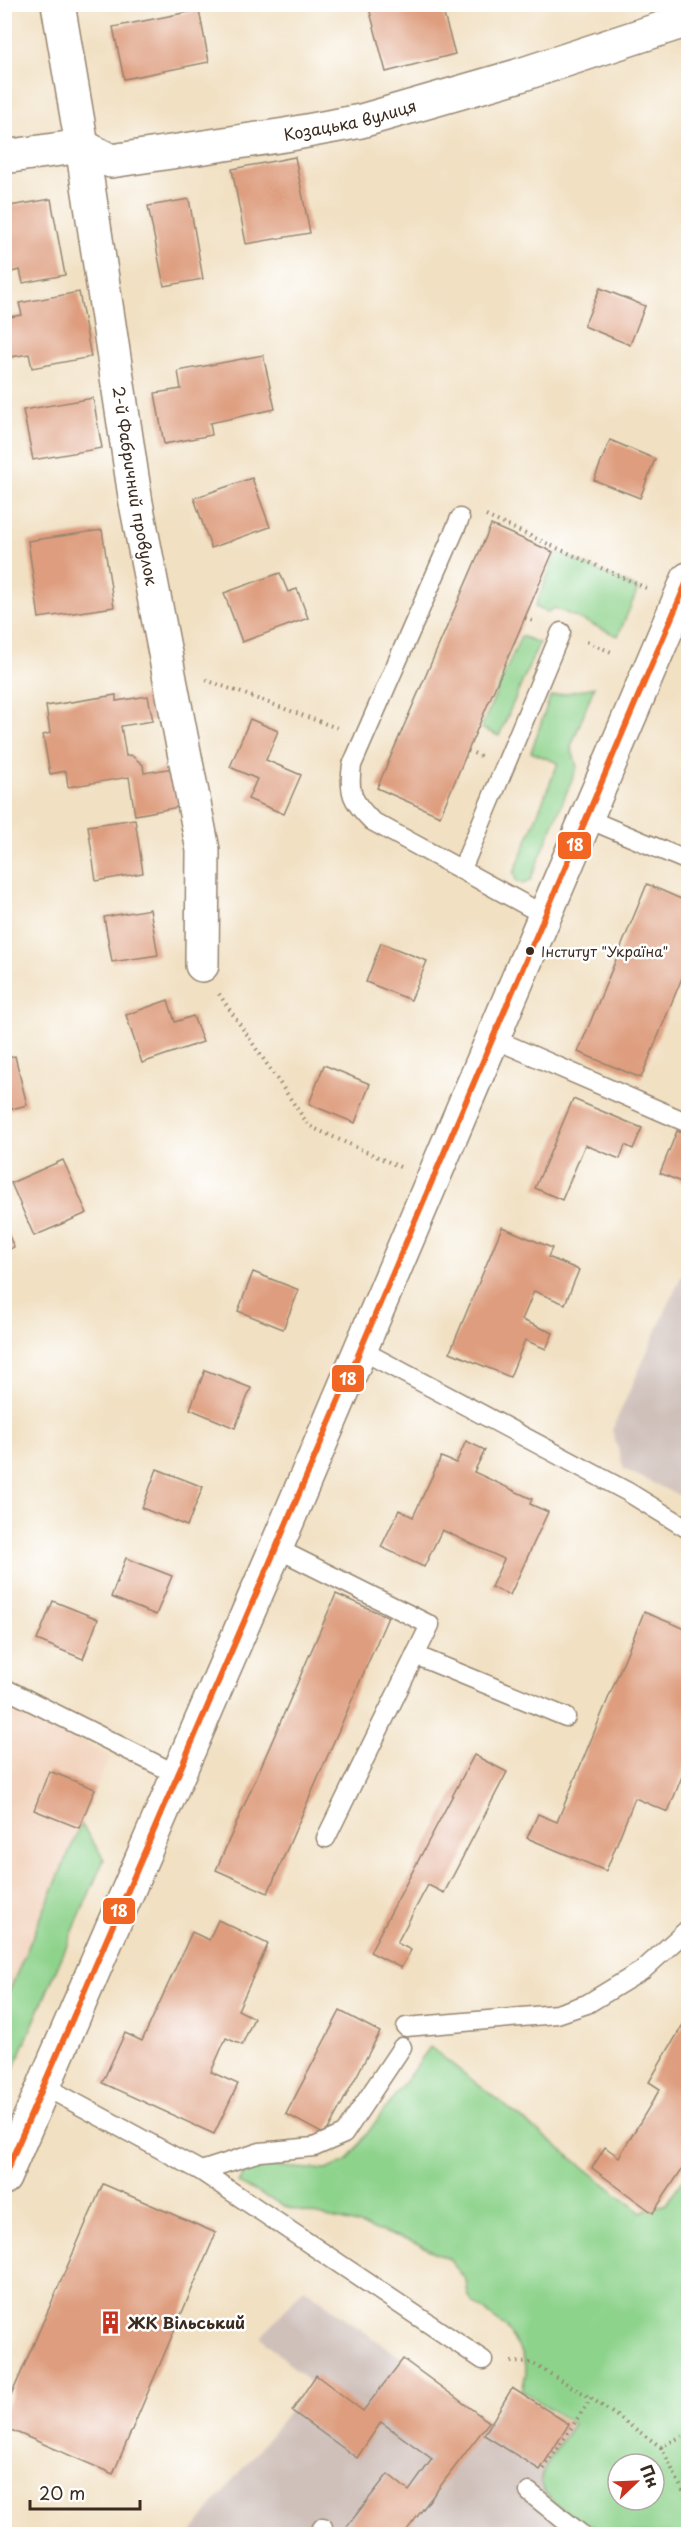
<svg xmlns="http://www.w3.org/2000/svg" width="693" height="2539" viewBox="0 0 693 2539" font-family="'Playpen Sans',sans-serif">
<rect width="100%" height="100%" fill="#fff"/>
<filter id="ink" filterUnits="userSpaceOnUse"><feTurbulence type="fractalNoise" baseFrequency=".0167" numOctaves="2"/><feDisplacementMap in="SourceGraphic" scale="12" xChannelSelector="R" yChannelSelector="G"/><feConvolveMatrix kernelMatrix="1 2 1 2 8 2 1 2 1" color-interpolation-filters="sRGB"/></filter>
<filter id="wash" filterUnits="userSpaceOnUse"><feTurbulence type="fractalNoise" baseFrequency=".008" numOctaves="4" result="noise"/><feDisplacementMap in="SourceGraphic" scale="24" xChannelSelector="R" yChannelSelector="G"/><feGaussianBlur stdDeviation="1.35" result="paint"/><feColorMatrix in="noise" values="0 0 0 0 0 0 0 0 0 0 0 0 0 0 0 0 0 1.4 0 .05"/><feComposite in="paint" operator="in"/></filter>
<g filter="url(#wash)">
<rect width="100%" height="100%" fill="#f1e0c2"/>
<polygon fill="#f2d4be" points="5,1703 110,1756 5,2000"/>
<g fill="#cfc0ba">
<polygon points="688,1261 688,1500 624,1469 612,1430"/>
<polygon points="304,2288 489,2421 512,2388 569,2424 621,2464 618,2464 618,2500 654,2500 671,2504 647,2534 190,2534 311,2384 261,2337"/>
</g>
<g fill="#8ed38c" stroke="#647e55" stroke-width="1.5" fill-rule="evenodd">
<polygon points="557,552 638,589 618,636 555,608 547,612 535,607"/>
<polygon points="521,636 539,643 499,736 481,728"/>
<polygon points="594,687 571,747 577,767 530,881 523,884 516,881 514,873 558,763 531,752 550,697"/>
<polygon points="81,1824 104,1859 5,2089 5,2001"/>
<path d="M 430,2047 L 641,2212 L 666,2204 L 688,2171 L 688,2534 C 635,2534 591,2539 551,2499 C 546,2493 538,2485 542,2475 C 547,2459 564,2439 573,2424 L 522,2390 L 526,2373 L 523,2355 L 506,2327 L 472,2302 L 468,2294 L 466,2280 L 449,2259 L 410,2240 L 349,2222 L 291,2209 L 238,2183 L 249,2165 L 327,2170 L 348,2160 ZM 618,2464 L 654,2464 L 654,2500 L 618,2500 Z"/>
</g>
<g id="blocks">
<g fill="#de9d7e">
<polygon points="371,4 441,4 455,54 386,72 369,8"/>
<polygon points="199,10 209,62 124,79 113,27"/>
<polygon points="295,157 310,233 246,244 232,169"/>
<polygon points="51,199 65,275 23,283 20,270 7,273 4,259 4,207"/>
<polygon points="189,199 203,279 164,286 148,206"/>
<polygon points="600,288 645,306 630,345 584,326"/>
<polygon points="79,292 91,357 32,368 29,354 4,358 4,318 22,315 19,303"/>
<polygon points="263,355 275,409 210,423 212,435 164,444 155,393 181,389 178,371"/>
<polygon points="93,398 102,448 33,460 23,410"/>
<polygon points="610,440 655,459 640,498 594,480"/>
<polygon points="252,478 270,527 211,548 194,498"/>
<polygon points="491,525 553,552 440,816 377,788"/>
<polygon points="102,530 114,607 39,618 28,541"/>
<polygon points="280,573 288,592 297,589 308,618 242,642 224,593"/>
<polygon points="116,695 116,701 148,696 153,721 121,726 126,756 131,755 143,765 144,773 173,768 179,807 135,815 129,777 68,787 66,771 50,774 43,735 50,733 46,706"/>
<polygon points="250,719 278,731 266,760 301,775 284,814 248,799 257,779 230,767"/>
<polygon points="135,819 143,873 96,881 88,826"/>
<polygon points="647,884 688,902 688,963 641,1078 578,1052"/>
<polygon points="150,909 158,955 112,962 104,917"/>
<polygon points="381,943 427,961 411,1000 366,982"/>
<polygon points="168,1000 175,1022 193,1016 203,1042 142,1063 126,1015"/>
<polygon points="15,1056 27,1105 4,1111 4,1058"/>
<polygon points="324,1065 370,1084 355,1123 309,1104"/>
<polygon points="573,1099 642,1128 633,1149 625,1145 620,1159 585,1145 562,1200 535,1188"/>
<polygon points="677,1131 688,1135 688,1185 660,1173"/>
<polygon points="63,1160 87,1213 34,1236 11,1183"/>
<polygon points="4,1225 14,1247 4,1252"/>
<polygon points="502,1227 552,1248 548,1257 579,1270 565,1304 534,1291 522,1320 553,1333 546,1349 525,1340 510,1377 450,1352"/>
<polygon points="253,1272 299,1290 283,1329 238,1311"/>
<polygon points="205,1370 251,1388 235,1428 190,1409"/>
<polygon points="466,1441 485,1450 474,1472 532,1499 530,1504 548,1512 510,1595 491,1587 504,1559 442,1530 424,1567 381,1547 399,1510 413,1517 441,1457 456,1463"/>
<polygon points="157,1469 203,1487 187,1526 142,1508"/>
<polygon points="126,1558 172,1576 156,1615 111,1597"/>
<polygon points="336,1594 388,1617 268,1893 216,1870"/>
<polygon points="53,1601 98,1619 83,1659 37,1640"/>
<polygon points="644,1612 688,1630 688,1761 668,1812 635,1798 606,1871 527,1838 538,1814 557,1822"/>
<polygon points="474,1755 507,1772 444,1893 428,1885 397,1943 411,1950 401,1968 370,1952"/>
<polygon points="49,1771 95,1789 79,1828 34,1810"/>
<polygon points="218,1920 268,1944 238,2010 254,2018 242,2045 226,2038 211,2072 238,2084 214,2134 102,2083 125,2033 142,2041 192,1932 209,1940"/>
<polygon points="340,2011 380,2032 325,2135 286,2114"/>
<polygon points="688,2016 688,2160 653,2213 592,2168 605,2147 619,2157 660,2089 649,2082"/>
<polygon points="103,2184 216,2233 113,2474 4,2427 4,2412"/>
<polygon points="403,2359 489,2422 404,2534 341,2534 388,2474 409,2491 432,2459 381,2422 357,2458 292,2411 316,2375 363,2411"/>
<polygon points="512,2388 569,2424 540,2470 484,2435"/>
</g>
</g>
</g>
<g filter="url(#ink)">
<use href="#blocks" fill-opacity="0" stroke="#968570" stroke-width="1.5"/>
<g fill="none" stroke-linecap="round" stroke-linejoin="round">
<defs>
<g id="service">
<path d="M 460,518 L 352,765 C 348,793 352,801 372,821 L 546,916"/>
<polyline points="588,819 688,861"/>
<polyline points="462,869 561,632"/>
<polyline points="492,1038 688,1123"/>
<polyline points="361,1350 628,1492 688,1529"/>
<polyline points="276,1548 430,1625 326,1838"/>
<polyline points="415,1655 566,1717"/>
<polyline points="4,1688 178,1775"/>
<polyline points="406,2027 557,2014 587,2004 643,1970 688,1929"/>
<polyline points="44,2086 201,2171 483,2360"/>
<polyline points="201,2171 260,2152 314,2147 344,2134 402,2047"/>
<polyline points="529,2492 581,2534"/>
<polyline points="317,2534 323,2527"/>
</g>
<g id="minor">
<path id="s1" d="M 58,4 L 82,146 L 136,503 L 203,850 L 202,965"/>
<path id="s2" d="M 4,157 L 82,146 L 111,161 L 285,135 L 361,121 L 517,76 L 688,20"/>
</g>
<polyline id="tertiary" points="4,2178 276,1548 688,579"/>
</defs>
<use href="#service" stroke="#968570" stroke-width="21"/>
<use href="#minor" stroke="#968570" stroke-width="36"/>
<use href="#tertiary" stroke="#968570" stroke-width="36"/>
<g stroke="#968570" stroke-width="4" stroke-dasharray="1.5 4.5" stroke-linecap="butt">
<polyline points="486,516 646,588"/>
<polyline points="525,618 536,622"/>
<polyline points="587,642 614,653"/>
<polyline points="206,680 340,729"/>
<polyline points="468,751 481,756"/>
<polyline points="219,994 309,1126 400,1167"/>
<polyline points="511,2362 532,2363 591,2398 661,2447 688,2433"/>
<polyline points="661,2447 688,2501"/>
<polyline points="544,2469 591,2398"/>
</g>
<use href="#service" stroke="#fff" stroke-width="18"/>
<use href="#minor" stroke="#fff" stroke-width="33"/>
<use href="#tertiary" stroke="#fff" stroke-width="33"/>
<defs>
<polyline id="bus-1" points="4,2177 276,1548 688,579"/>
</defs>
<use href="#bus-1" stroke="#fff" stroke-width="10"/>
<use href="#bus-1" stroke="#f26522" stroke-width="6"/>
</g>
</g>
<defs>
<symbol id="building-bare" viewBox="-9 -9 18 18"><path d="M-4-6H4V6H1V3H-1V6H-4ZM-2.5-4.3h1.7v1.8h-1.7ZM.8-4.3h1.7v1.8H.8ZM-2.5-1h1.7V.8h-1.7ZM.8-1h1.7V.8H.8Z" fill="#c8321e" stroke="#fff" stroke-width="2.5" paint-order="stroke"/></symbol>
</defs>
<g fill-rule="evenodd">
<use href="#building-bare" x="94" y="2306" width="33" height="33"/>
</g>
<circle fill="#3b2a1e" stroke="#fff" stroke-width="2" cx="530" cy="951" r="5"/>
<g text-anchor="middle" stroke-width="5" stroke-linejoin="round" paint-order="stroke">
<g font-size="14" fill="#3b2a1e" stroke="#fff" text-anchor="start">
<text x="541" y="957">Інститут "Україна"</text>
</g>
<g font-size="16" fill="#3b2a1e" stroke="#fff">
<text dy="6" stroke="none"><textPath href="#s2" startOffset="354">Козацька вулиця</textPath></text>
<text dy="6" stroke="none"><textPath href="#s1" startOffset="488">2-й Фабричний провулок</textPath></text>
</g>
<g font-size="16" font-weight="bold" fill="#3b2a1e" stroke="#fff" text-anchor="start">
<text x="128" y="2329">ЖК Вільський</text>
</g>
</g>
<g stroke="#fff" stroke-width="2">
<rect x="557" y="831" width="35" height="29" rx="6" fill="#f26522"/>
<rect x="331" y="1364" width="34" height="29" rx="6" fill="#f26522"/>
<rect x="102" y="1897" width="34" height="28" rx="6" fill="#f26522"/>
</g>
<g font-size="16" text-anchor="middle" font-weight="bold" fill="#fff">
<text x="575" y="851">18</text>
<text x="348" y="1385">18</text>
<text x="119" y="1917">18</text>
</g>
<rect width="693" height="2539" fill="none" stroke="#fff" stroke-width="24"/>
<g transform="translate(636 2482) rotate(67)"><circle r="28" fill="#ffffff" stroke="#b1aaa5" stroke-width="1.5"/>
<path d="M0-4.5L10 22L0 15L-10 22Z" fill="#c8321e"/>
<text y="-9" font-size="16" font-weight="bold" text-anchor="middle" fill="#3b2a1e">Пн</text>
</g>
<path d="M30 2500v9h110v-9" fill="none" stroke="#3b2a1e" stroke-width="3"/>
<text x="39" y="2500" font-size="18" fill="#3b2a1e" stroke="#ffffff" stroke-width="4.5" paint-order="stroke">20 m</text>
</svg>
